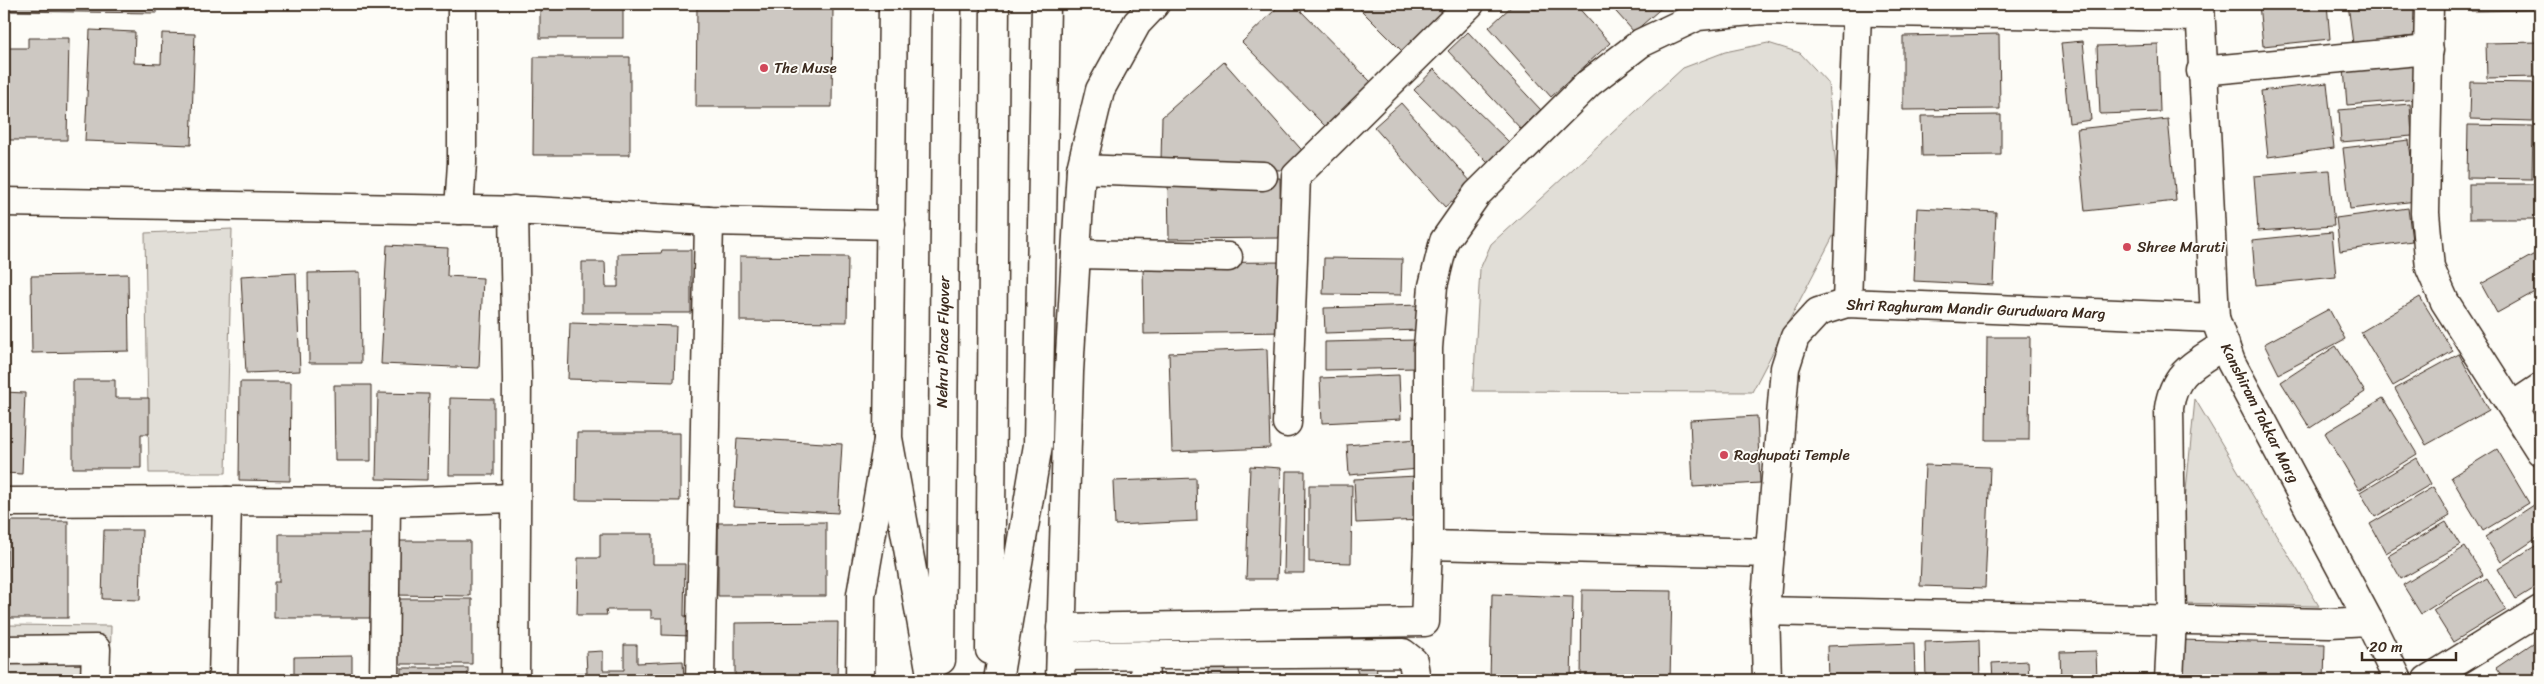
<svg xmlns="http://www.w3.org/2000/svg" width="2544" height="684" viewBox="0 0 2544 684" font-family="Sriracha,sans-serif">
<rect width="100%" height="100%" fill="#fdfcf7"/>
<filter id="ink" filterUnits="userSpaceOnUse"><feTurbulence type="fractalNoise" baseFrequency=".02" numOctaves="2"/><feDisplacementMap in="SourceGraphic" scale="10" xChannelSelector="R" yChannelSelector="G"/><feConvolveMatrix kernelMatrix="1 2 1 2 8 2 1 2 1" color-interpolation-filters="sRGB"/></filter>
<g filter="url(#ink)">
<g fill="#e1ded7" stroke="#8e847a">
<polygon points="1768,43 1800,53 1828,83 1841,221 1752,392 1473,391 1480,269 1491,244 1683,68 1725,52"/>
<polygon points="232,229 226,473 149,473 145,233"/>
<polygon points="2195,399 2319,606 2175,603"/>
<polygon points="4,625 111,626 110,680 4,680"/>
</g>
<g fill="#cdc8c2" stroke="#3b2a1e">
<polygon points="9,4 156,4 156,13 9,11"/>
<rect x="540" y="4" width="83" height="34"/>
<polygon points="1281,4 1294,4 1372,83 1327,128 1242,42"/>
<polygon points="1355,4 1446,4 1453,11 1407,56"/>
<polygon points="1514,4 1575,4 1610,43 1551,97 1489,27"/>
<polygon points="1609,4 1666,4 1634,32"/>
<polygon points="2259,4 2327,4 2330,39 2263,46"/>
<polygon points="2348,4 2417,4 2421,35 2353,44"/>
<polygon points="2471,4 2534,4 2534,10 2471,11"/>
<polygon points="697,5 833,6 832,107 696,107"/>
<polygon points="90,30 135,32 134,63 161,64 162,33 195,34 191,145 85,141"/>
<polygon points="1468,32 1541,110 1521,129 1448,51"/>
<polygon points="1999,34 2000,109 1903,110 1903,36"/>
<polygon points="28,38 69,38 67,140 4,140 4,48 28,48"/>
<polygon points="2083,41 2091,120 2069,123 2061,43"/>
<polygon points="2540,42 2540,77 2487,78 2486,43"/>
<polygon points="2158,44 2160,112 2100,114 2097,46"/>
<polygon points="534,57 630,57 630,155 533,155"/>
<polygon points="1224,62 1307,156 1293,171 1161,161 1162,117"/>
<polygon points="2416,63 2419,99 2347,105 2344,69"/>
<polygon points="1434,69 1509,142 1488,163 1414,90"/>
<polygon points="2471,82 2534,83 2533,121 2470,119"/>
<polygon points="2327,83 2334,148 2268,157 2261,91"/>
<polygon points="1401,103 1472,183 1445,207 1374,127"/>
<polygon points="2410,104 2412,136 2341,142 2339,110"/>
<polygon points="2001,115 2001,155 1922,156 1921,116"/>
<polygon points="2168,119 2176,201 2085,211 2077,129"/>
<polygon points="2468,125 2533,126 2532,179 2467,178"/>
<polygon points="2409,140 2416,201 2350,209 2343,148"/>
<polygon points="2329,170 2334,226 2258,231 2254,176"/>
<polygon points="1280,178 1281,238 1169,239 1168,179"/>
<rect x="2469" y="184" width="71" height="35"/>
<polygon points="1917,208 1996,212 1993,285 1914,281"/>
<polygon points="2408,208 2412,241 2340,251 2336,218"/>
<polygon points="2332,232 2336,277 2256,285 2252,240"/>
<polygon points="387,245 448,248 447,276 483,278 479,368 381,364"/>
<polygon points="662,250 691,250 691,313 582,313 582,262 605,262 606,287 618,287 618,254 661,253"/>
<polygon points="2540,251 2540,289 2497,313 2481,284"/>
<polygon points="740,256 848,257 847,322 740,321"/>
<polygon points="1324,258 1402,259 1401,295 1323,294"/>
<polygon points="1286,262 1287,332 1144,334 1143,263"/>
<polygon points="4,268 6,268 7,369 4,369"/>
<polygon points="360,272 361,363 309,363 308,273"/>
<polygon points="296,273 300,371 246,373 241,276"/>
<polygon points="128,274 129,351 32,353 31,276"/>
<polygon points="2420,297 2453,351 2393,386 2361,332"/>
<polygon points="1420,305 1420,330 1325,333 1324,308"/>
<polygon points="2329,309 2345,339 2279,374 2264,344"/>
<polygon points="570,323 676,326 674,382 568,379"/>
<polygon points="1987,337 2030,337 2029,440 1986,440"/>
<polygon points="1417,340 1417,368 1325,370 1325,342"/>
<polygon points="2336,346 2365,392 2310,428 2281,382"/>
<polygon points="1267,349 1270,448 1172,452 1169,353"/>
<polygon points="2459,354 2489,410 2426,445 2395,389"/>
<polygon points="1399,375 1401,419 1322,423 1320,378"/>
<polygon points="73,380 115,380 115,398 149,398 149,434 141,434 141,468 73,468"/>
<polygon points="240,382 291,382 290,481 239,480"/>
<polygon points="334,385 371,385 371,461 335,461"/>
<polygon points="4,392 25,393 22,474 4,473"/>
<polygon points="378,393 429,394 427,480 376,479"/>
<polygon points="450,398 494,399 494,475 449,475"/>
<polygon points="2383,398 2417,454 2359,490 2325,433"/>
<polygon points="1757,416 1760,483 1693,487 1690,420"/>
<polygon points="577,433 680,433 680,501 576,500"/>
<polygon points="737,438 842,444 838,513 733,507"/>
<polygon points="1417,439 1419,469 1349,475 1347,445"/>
<polygon points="2497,449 2529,503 2483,531 2451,477"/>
<polygon points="2417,458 2431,484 2375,517 2360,492"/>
<polygon points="1925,465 1990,467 1985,588 1920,586"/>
<polygon points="1250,466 1281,468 1277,579 1246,579"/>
<polygon points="1286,471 1305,471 1304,573 1284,573"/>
<polygon points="1418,476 1420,520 1356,523 1354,479"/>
<polygon points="1196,478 1197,521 1115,525 1113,481"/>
<polygon points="1309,485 1352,485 1351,563 1309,562"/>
<polygon points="2433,487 2450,516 2386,553 2370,524"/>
<polygon points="2540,501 2540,536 2501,562 2485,537"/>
<rect x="7" y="521" width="61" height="97"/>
<polygon points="826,522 826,596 718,596 718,523"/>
<polygon points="2446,522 2460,545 2401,579 2388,556"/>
<polygon points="104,530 142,530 140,600 102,599"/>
<polygon points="279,534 374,534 373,618 274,618 274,582 279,582"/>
<polygon points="600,534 653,534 653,564 685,564 684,616 692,616 692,636 662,635 662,618 651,618 651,610 606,610 607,615 577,615 578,558 600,558"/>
<polygon points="394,541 470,541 470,596 393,595"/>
<polygon points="2540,543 2540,584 2516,599 2498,569"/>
<polygon points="2465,547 2483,575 2421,614 2403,585"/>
<polygon points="2487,578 2506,610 2453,642 2433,610"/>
<polygon points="1582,590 1672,591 1670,680 1581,680"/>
<polygon points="1492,594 1573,597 1571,680 1490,680"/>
<polygon points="397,599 472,599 472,664 396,664"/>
<polygon points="838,622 837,680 735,680 735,623"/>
<polygon points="2539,639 2540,680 2505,680 2496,668"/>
<polygon points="1979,640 1980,680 1926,680 1925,642"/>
<polygon points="2180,640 2325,644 2324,680 2179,680"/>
<polygon points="1914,643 1915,680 1828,680 1827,646"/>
<polygon points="624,645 637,645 637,663 683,661 684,680 574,680 574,673 587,673 586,652 603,651 603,670 624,670"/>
<polygon points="2096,651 2097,680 2061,680 2060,652"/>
<polygon points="352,656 352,680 294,680 294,657"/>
<polygon points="1238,661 1240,680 1208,680 1208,662"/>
<polygon points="1376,661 1377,676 1398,675 1398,680 1360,680 1355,664"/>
<polygon points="2028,661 2029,680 1993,680 1992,663"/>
<rect x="401" y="668" width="67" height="12"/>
<polygon points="2162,674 2162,680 2112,680 2112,675"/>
</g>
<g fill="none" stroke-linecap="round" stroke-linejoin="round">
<defs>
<g id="minor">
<polyline points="2200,4 2215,318 2231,362 2369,621 2398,680"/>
<polyline points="2429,4 2425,213 2430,268 2445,302 2540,451"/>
<polyline points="2201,71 2429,50"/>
<polyline points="1081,169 1263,176"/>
<polyline points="4,202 533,211 709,221 891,225"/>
<polyline points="459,210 462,163 462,4"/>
<polyline points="514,210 517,379 515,680"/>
<polyline points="1076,254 1228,257"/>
<polyline points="1847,303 1857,11"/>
<polyline points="2513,406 2540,388"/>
<polyline points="1287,423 1296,176 1470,4"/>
<polyline points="4,502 227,501"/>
<polyline points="1428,545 1770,553"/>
<polyline points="1765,611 2330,623 2369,621"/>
<polyline points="1061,628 1425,622 1428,545 1428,348 1433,286 1444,241 1477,194 1589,83 1641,43 1698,16 1762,10 2199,17"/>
<polyline points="4,650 96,649 95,680"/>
<polyline points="1144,655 1145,680"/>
<polyline points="1061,656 1403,653 1413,661 1416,680"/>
<polyline points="223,680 227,501 386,502 515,498"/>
<polyline points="384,680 386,502"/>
<polyline points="700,680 709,221"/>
<polyline points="860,680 861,595 888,440"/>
<polyline points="1060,680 1069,372 1081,169 1100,90 1137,23 1155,4"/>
<polyline points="1767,680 1765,611 1785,368 1795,337 1818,312 1847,303 2215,318"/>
<path d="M 2169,680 L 2172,618 L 2169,408 C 2174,371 2197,363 2225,344"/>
<polyline points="2427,680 2540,610"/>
</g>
<g id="major">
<polyline points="893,4 888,438 932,680"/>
<polyline points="990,650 995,4"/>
<polyline points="941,660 947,4"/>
<polyline points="998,680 1038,445 1046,4"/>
</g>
</defs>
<use href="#minor" stroke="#3b2a1e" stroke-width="31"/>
<use href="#major" stroke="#3b2a1e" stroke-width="31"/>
<use href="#minor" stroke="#fdfcf7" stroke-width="28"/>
<use href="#major" stroke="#fdfcf7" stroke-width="28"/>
</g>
</g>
<g fill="#d1495b" stroke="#fdfcf7" stroke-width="2">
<circle cx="764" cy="68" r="5"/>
<circle cx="2127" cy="247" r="5"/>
<circle cx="1724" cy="455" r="5"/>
</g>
<g text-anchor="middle" stroke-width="4" stroke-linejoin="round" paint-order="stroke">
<g font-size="15" fill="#3b2a1e" stroke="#fdfcf7" text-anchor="start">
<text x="774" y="73">The Muse</text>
<text x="2137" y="252">Shree Maruti</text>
<text x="1734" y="460">Raghupati Temple</text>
</g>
<g font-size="15" fill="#3b2a1e" stroke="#fdfcf7">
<text transform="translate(1976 309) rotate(2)" y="5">Shri Raghuram Mandir Gurudwara Marg</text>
<text transform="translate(943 342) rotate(-89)" y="5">Nehru Place Flyover</text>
<text transform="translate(2260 413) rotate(63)" y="5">Kanshiram Takkar Marg</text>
</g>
</g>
<rect width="2544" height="684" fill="none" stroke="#fdfcf7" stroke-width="20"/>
<rect x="10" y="10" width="2524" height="664" fill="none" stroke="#3b2a1e" stroke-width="2" filter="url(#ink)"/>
<path d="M2362 652v8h94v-8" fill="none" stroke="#3b2a1e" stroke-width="2.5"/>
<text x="2369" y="652" font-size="15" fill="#3b2a1e" stroke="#fdfcf7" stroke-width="4" paint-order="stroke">20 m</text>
</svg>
